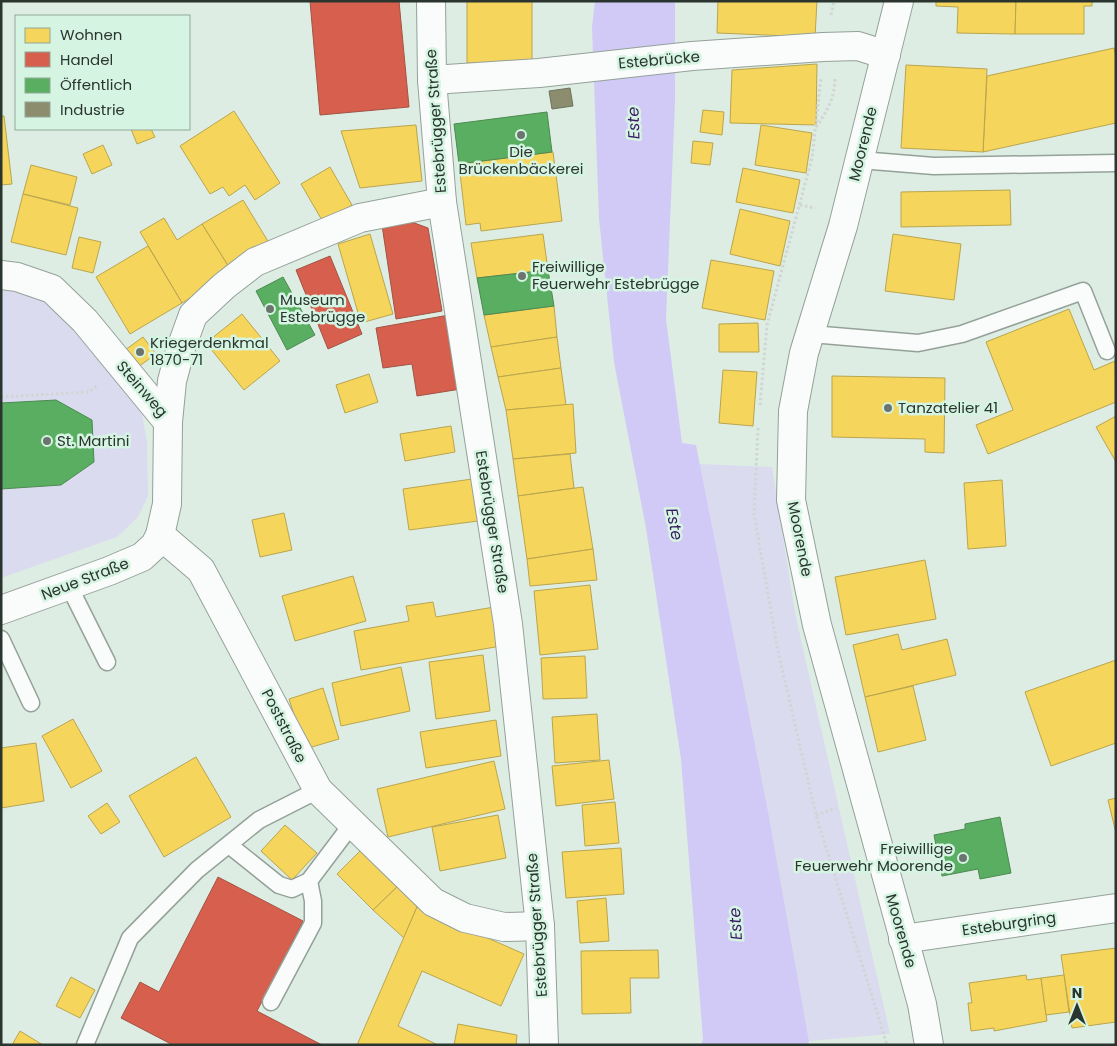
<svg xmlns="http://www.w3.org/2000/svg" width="1117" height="1046" viewBox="0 0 1117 1046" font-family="Poppins,sans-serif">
<rect width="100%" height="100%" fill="#ddede3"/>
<g fill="#dbdbf0">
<polygon points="1,286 43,301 61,315 141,409 147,441 148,496 138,517 117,537 1,578"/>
<polygon points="699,464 772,467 795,613 890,1034 809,1041 768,811"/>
</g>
<polygon fill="#d2caf6" points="595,1 675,1 675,102 666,319 682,443 696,445 768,811 809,1041 808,1045 701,1045 703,1039 681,759 646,528 614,362 599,219 592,27"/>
<g fill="#f6d55c" stroke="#b9a54e">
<polygon points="467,1 532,1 532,64 467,63"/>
<polygon points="718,1 817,1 815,37 717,33"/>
<polygon points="936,1 1016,1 1015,34 957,33 958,7 936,6"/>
<polygon points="1016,1 1092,1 1092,6 1084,6 1084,34 1015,34"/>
<polygon points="1114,48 1116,57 1116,123 983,152 987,76"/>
<polygon points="817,64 816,125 730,123 732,70"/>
<polygon points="906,65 987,69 983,152 901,148"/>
<polygon points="703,110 724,112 722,135 700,132"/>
<polygon points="234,111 280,183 255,200 245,185 229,196 223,187 210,194 180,146"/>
<polygon points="1,116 4,116 12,184 1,185"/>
<polygon points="416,125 422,181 360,188 341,131"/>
<polygon points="761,125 812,133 806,173 755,165"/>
<polygon points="131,129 151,129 155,137 137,144"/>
<polygon points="693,141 713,143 710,165 691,163"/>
<polygon points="103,145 112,165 92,174 83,154"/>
<polygon points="553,152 562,221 481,231 480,223 466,225 459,164"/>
<polygon points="31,165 77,177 70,205 23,194"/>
<polygon points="330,167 352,205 323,222 301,184"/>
<polygon points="743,168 800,180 793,213 736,202"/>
<polygon points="1010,190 1011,225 901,227 901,192"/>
<polygon points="23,194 78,208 66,255 11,242"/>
<polygon points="243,200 272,248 232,272 202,224"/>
<polygon points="740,209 790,221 780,266 730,254"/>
<polygon points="164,218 177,240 202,224 232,272 182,303 140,232"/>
<polygon points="370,234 393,314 361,323 338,244"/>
<polygon points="543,234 548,270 477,278 471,243"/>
<polygon points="893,234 961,244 954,300 885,291"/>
<polygon points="79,237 101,242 93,273 72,268"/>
<polygon points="148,246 182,303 130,334 96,277"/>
<polygon points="711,260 774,271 765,320 702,308"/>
<polygon points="554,306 557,337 491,347 484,315"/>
<polygon points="1069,309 1094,370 1115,361 1116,402 988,454 976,425 1013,410 986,342"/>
<polygon points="242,314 280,361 244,390 206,343"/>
<polygon points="758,323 759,352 719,352 719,324"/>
<polygon points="143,337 156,354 138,367 125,350"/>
<polygon points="557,337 561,368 498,377 491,347"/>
<polygon points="561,368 566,405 506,410 498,377"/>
<polygon points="723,370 757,372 753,426 719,423"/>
<polygon points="369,374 378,402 345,413 336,385"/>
<polygon points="832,376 945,378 944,453 925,452 925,439 832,437"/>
<polygon points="573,404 576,453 513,459 506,410"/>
<polygon points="1116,416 1116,462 1096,427"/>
<polygon points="451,426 455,452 405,461 400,434"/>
<polygon points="570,454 574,488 518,496 513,459"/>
<polygon points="472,479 478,521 409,530 403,489"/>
<polygon points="1002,480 1006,546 968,549 964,483"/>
<polygon points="583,487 593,549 527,559 518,496"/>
<polygon points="284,513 292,550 260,557 252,520"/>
<polygon points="593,549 597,580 530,586 527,559"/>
<polygon points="925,560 936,619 846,635 835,577"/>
<polygon points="353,576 366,621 295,641 282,596"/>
<polygon points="590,585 598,649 540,655 534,591"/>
<polygon points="433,602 436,617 500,606 507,645 361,670 354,631 409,621 406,606"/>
<polygon points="898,634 902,650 947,639 956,675 865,697 853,645"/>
<polygon points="483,655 490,711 436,719 429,662"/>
<polygon points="585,656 587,698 543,699 541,658"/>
<polygon points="1116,660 1116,743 1051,766 1025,692"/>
<polygon points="401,667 410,711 341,726 332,683"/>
<polygon points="913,686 926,740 878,752 865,697"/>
<polygon points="323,688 339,739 305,749 289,699"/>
<polygon points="597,714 600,760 555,763 552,717"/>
<polygon points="73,719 102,771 71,788 42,736"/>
<polygon points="496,720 501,756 426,768 420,732"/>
<polygon points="36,743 44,801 1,808 1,748"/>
<polygon points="196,757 231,817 164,857 129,796"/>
<polygon points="609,760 614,799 556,806 552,766"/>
<polygon points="494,761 505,809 388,837 377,789"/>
<polygon points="1116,798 1116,833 1108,800"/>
<polygon points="615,802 619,843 585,846 582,805"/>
<polygon points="107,803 120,822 101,834 88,816"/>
<polygon points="498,815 506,858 440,871 432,827"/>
<polygon points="285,825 317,853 292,880 261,851"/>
<polygon points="621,848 624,894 566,898 562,852"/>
<polygon points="361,850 398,886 373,910 337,874"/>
<polygon points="398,886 417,907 404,938 373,910"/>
<polygon points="606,898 609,941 580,943 577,901"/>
<polygon points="417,907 524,954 501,1006 422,971 398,1026 438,1045 357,1045"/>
<polygon points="1116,948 1116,1022 1072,1028 1061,955"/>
<polygon points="658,950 659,978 630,978 631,1013 582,1014 581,951"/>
<polygon points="1026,975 1027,980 1041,978 1047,1021 994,1031 994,1028 971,1031 968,1003 972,1003 969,983"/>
<polygon points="1064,975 1069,1012 1046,1015 1041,978"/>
<polygon points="71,977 95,990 80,1018 56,1006"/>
<polygon points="458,1024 517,1035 516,1045 454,1045"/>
<polygon points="20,1031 43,1045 12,1045"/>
</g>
<g fill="#d6604d" stroke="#a25344">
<polygon points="310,1 399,1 409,107 320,115"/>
<polygon points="409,221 428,228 442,311 396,319 382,225"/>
<polygon points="330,256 362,334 328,349 296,270"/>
<polygon points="449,315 461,389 417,396 412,364 383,368 376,328"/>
<polygon points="218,877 303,921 257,1011 322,1045 173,1045 121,1018 140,982 159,992"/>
</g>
<g fill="#5aae61" stroke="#4c8a52">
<polygon points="547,112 552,152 459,164 454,124"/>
<polygon points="548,270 554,306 484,315 477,278"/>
<polygon points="283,277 315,335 287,350 256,291"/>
<polygon points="56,400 92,420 94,462 61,485 1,489 1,403"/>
<polygon points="1000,817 1011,873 980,879 978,869 942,876 934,835 965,829 965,824"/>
</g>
<polygon fill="#8c8c6e" stroke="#6f725b" points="570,88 573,106 552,109 549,91"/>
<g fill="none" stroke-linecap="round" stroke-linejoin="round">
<defs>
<g id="lane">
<polyline points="860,160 934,166 1116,163"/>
<polyline points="811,334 918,343 962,334 1083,291 1107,351"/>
<polyline points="69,586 107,662"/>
<polyline points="1,639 31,703"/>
<polyline points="229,845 279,885 292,889 309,881 352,824"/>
<polyline points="271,1002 313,923 313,901 309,881"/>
<polyline points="85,1045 130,938 197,870 259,820 318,790"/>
</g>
<g id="street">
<polyline points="431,1 432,80 442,202 508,624 540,926 544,1045"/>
<polyline points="432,80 539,73 692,56 823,47 858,46 886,55"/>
<polyline points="1,275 17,277 52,289 85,321 168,422"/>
<polyline points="160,535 201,570 318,790 433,902 465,918 504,927 540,926"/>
<polyline points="1,610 109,571 142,557 155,545 160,535 167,504 168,422 172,381 180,351 193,315 224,286 255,262 360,218 442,202"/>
<polyline points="903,939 1116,908"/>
</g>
<polyline id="secondary" points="899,1 843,226 804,353 793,411 791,500 817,625 922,1004 929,1045"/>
</defs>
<use href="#lane" stroke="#94a199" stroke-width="19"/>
<use href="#street" stroke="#94a199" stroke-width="30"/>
<use href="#secondary" stroke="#94a199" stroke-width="30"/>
<g stroke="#d1d5d3" stroke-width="3" stroke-dasharray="2.5 2.5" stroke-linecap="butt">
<polyline points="831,15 834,1"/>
<path d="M 816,127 C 827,112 835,97 835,78"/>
<polyline points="800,205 815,208"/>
<polyline points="1,397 89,392 98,385"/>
<polyline points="760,405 767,325 812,158 821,78"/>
<polyline points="758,428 754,514 778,651 816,815 887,1045"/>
<polyline points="816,815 836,808"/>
</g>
<use href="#lane" stroke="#fafcfb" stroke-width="16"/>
<use href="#street" stroke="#fafcfb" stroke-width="28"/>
<use href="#secondary" stroke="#fafcfb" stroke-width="28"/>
</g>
<g fill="#69756e" stroke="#d6f4e2" stroke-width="2">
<circle cx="521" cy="135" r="5"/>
<circle cx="522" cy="276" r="5"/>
<circle cx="270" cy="309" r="5"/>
<circle cx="140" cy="352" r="5"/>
<circle cx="888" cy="408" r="5"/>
<circle cx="47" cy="441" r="5"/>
<circle cx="963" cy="858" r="5"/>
</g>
<g text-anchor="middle" stroke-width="5" stroke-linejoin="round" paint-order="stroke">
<g font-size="15" fill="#2a352f" stroke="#d6f4e2">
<text transform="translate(659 60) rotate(-5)" y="5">Estebrücke</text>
<text transform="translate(436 121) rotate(-94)" y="5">Estebrügger Straße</text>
<text transform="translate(863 144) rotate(-76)" y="5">Moorende</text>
<text transform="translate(142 389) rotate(49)" y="5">Steinweg</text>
<text transform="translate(492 522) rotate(81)" y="5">Estebrügger Straße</text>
<text transform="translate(800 539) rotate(79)" y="5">Moorende</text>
<text transform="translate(85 579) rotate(-21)" y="5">Neue Straße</text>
<text transform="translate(284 726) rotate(63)" y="5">Poststraße</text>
<text transform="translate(1009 924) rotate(-8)" y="5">Esteburgring</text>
<text transform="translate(537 925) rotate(-94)" y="5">Estebrügger Straße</text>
<text transform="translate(901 931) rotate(74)" y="5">Moorende</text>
</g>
<g font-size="15" fill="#2a352f" stroke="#d6f4e2" text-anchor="start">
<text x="521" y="157" text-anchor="middle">Die<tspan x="521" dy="17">Brückenbäckerei</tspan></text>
<text x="532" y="272">Freiwillige<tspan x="532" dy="17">Feuerwehr Estebrügge</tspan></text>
<text x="280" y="305">Museum<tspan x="280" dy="17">Estebrügge</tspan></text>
<text x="150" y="348">Kriegerdenkmal<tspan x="150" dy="17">1870-71</tspan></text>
<text x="898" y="413">Tanzatelier 41</text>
<text x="57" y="446">St. Martini</text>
<text x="953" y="854" text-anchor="end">Freiwillige<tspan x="953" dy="17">Feuerwehr Moorende</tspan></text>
</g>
<g font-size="16" font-style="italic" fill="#391964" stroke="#d6f4e2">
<text transform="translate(633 123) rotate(-92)" y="6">Este</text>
<text transform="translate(675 524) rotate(79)" y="6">Este</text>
<text transform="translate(735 924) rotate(-94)" y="6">Este</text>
</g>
</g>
<rect width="1117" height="1046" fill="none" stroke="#2a352f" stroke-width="5"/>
<rect x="15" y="15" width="175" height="115" fill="#d6f4e2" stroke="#91a89a"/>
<rect x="25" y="28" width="25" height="15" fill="#f6d55c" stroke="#91a89a"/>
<text x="60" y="40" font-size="15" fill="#2a352f">Wohnen</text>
<rect x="25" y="52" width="25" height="15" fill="#d6604d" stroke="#91a89a"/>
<text x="60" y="65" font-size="15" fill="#2a352f">Handel</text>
<rect x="25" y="78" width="25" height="15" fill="#5aae61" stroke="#91a89a"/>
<text x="60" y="90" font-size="15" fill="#2a352f">Öffentlich</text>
<rect x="25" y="102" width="25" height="15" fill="#8c8c6e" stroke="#91a89a"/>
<text x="60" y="115" font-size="15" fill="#2a352f">Industrie</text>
<g transform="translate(1077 1006)" stroke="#d6f4e2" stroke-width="4" paint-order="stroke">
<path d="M0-4L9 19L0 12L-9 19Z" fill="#2a352f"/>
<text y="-8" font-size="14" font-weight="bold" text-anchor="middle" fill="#2a352f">N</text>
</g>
</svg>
